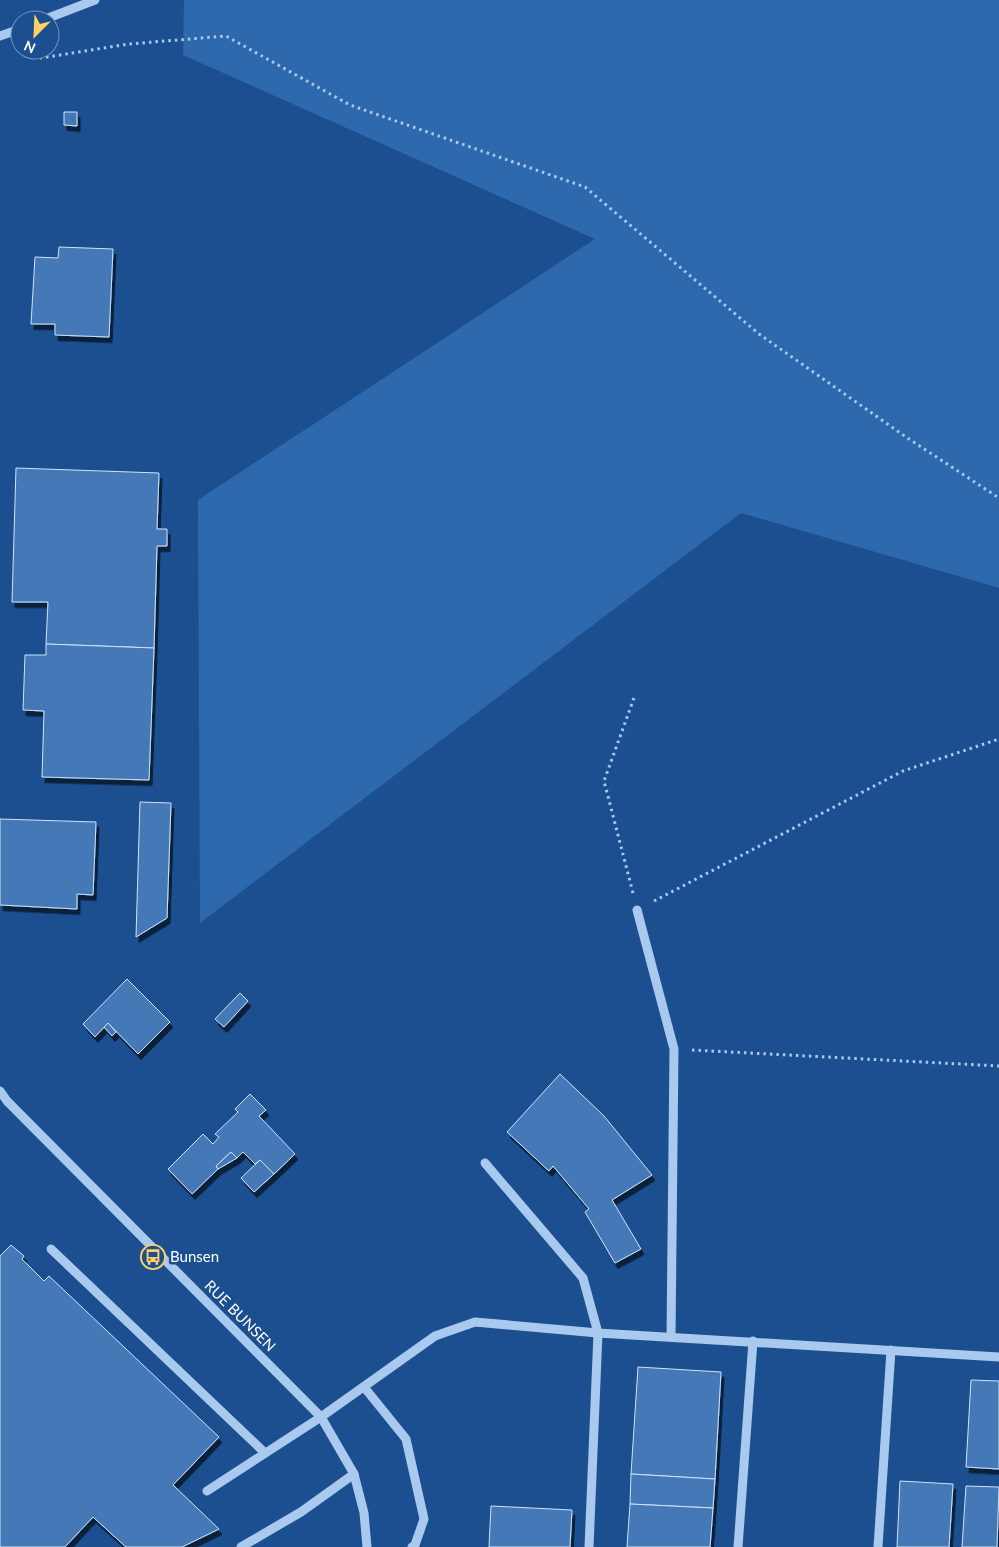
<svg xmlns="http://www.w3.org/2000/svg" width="999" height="1547" viewBox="0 0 999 1547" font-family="Lato,sans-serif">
<defs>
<filter id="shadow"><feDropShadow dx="3" dy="5.5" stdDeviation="0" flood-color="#0009"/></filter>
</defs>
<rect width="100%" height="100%" fill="#1b4f8f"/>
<polygon fill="#2e69ad" points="184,0 999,0 999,588 741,513 200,923 198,500 595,239 183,55"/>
<g fill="#4478b7" stroke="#cfe3fa" filter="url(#shadow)">
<polygon points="64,112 77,112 77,126 64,125"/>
<polygon points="59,247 113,249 109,337 55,335 55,324 31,324 35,257 58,258"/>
<polygon points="16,468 159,473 157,529 167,529 167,546 157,546 154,648 46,644 48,602 12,602"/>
<polygon points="46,644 154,648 149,780 42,777 44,711 23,710 25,655 46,655"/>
<polygon points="140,802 171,803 167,918 136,937"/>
<polygon points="0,819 96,822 93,895 77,894 77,909 0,905"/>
<polygon points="127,979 170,1022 138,1054 108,1023 95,1037 83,1024"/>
<polygon points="240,993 248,1001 224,1027 215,1019"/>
<polygon points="108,1023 116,1032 112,1036 104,1027"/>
<polygon points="560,1074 604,1116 652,1175 612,1200 641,1249 615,1263 585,1212 589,1209 553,1166 549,1171 507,1132"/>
<polygon points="250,1094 266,1110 259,1116 295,1154 274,1174 260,1160 255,1164 243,1152 237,1158 231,1152 216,1166 218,1169 192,1194 168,1169 203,1134 213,1144 219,1137 215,1134 238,1112 235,1109"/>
<polygon points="231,1152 237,1158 218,1169 216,1166"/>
<polygon points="260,1160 274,1174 254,1192 241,1178"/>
<polygon points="11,1245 24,1256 22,1259 44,1281 49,1276 219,1437 173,1485 219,1529 182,1547 126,1547 93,1517 65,1547 0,1547 0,1256"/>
<polygon points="638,1367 721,1372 715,1479 631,1474"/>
<polygon points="971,1380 999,1381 999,1469 966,1467"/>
<polygon points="631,1474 715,1479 713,1508 630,1504"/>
<polygon points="900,1481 953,1484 949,1547 897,1547"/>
<polygon points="966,1486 999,1487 997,1547 962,1547"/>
<polygon points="630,1504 713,1508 710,1547 627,1547"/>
<polygon points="491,1506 572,1510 570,1547 489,1547"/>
</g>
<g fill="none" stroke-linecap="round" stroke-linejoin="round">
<g stroke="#a9c9ee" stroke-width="3" stroke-dasharray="2.5 4" stroke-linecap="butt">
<polyline points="29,50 41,58 129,44 226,36 350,105 585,187 759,334 906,437 999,498"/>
<polyline points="633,893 604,781 634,698"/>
<polyline points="654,901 903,771 999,739"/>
<polyline points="692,1050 999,1066"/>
</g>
<g stroke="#a9c9ee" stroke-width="9">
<polyline points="43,20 95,0"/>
<polyline points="0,36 20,29"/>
<polyline points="637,910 674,1049 671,1337"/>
<polyline points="0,1091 7,1101 321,1417 354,1474 364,1513 367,1547"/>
<polyline points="485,1163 583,1278 598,1333 589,1547"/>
<polyline points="51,1249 264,1452"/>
<polyline points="364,1387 406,1439 424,1519 415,1545 412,1547"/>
<polyline points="207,1491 321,1417 435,1336 475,1322 598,1333 999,1357"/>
<polyline points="241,1547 301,1512 354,1474"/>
<polyline points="738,1547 753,1341"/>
<polyline points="878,1547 891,1350"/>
</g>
</g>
<defs>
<symbol id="bus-ring" viewBox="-11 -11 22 22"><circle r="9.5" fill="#1b4f8f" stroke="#ffd166" stroke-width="1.5"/><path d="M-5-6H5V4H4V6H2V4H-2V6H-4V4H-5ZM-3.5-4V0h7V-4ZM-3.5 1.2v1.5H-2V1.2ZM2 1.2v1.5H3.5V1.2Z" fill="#ffd166"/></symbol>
</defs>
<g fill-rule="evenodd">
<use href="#bus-ring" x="139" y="1243" width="28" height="28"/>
</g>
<g text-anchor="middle" stroke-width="5" stroke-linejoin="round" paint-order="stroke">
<g font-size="15" fill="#fff" stroke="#1b4f8f" text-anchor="start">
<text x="170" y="1262">Bunsen</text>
</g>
<g font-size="15" fill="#fff" stroke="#1b4f8f">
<text transform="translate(240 1316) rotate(45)" y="5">RUE BUNSEN</text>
</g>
</g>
<g transform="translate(35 35) rotate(204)"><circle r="24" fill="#1b4f8f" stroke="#7695bc"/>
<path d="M0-4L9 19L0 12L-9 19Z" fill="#ffd166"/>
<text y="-8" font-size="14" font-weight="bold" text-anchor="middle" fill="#ffffff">N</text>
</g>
</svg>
